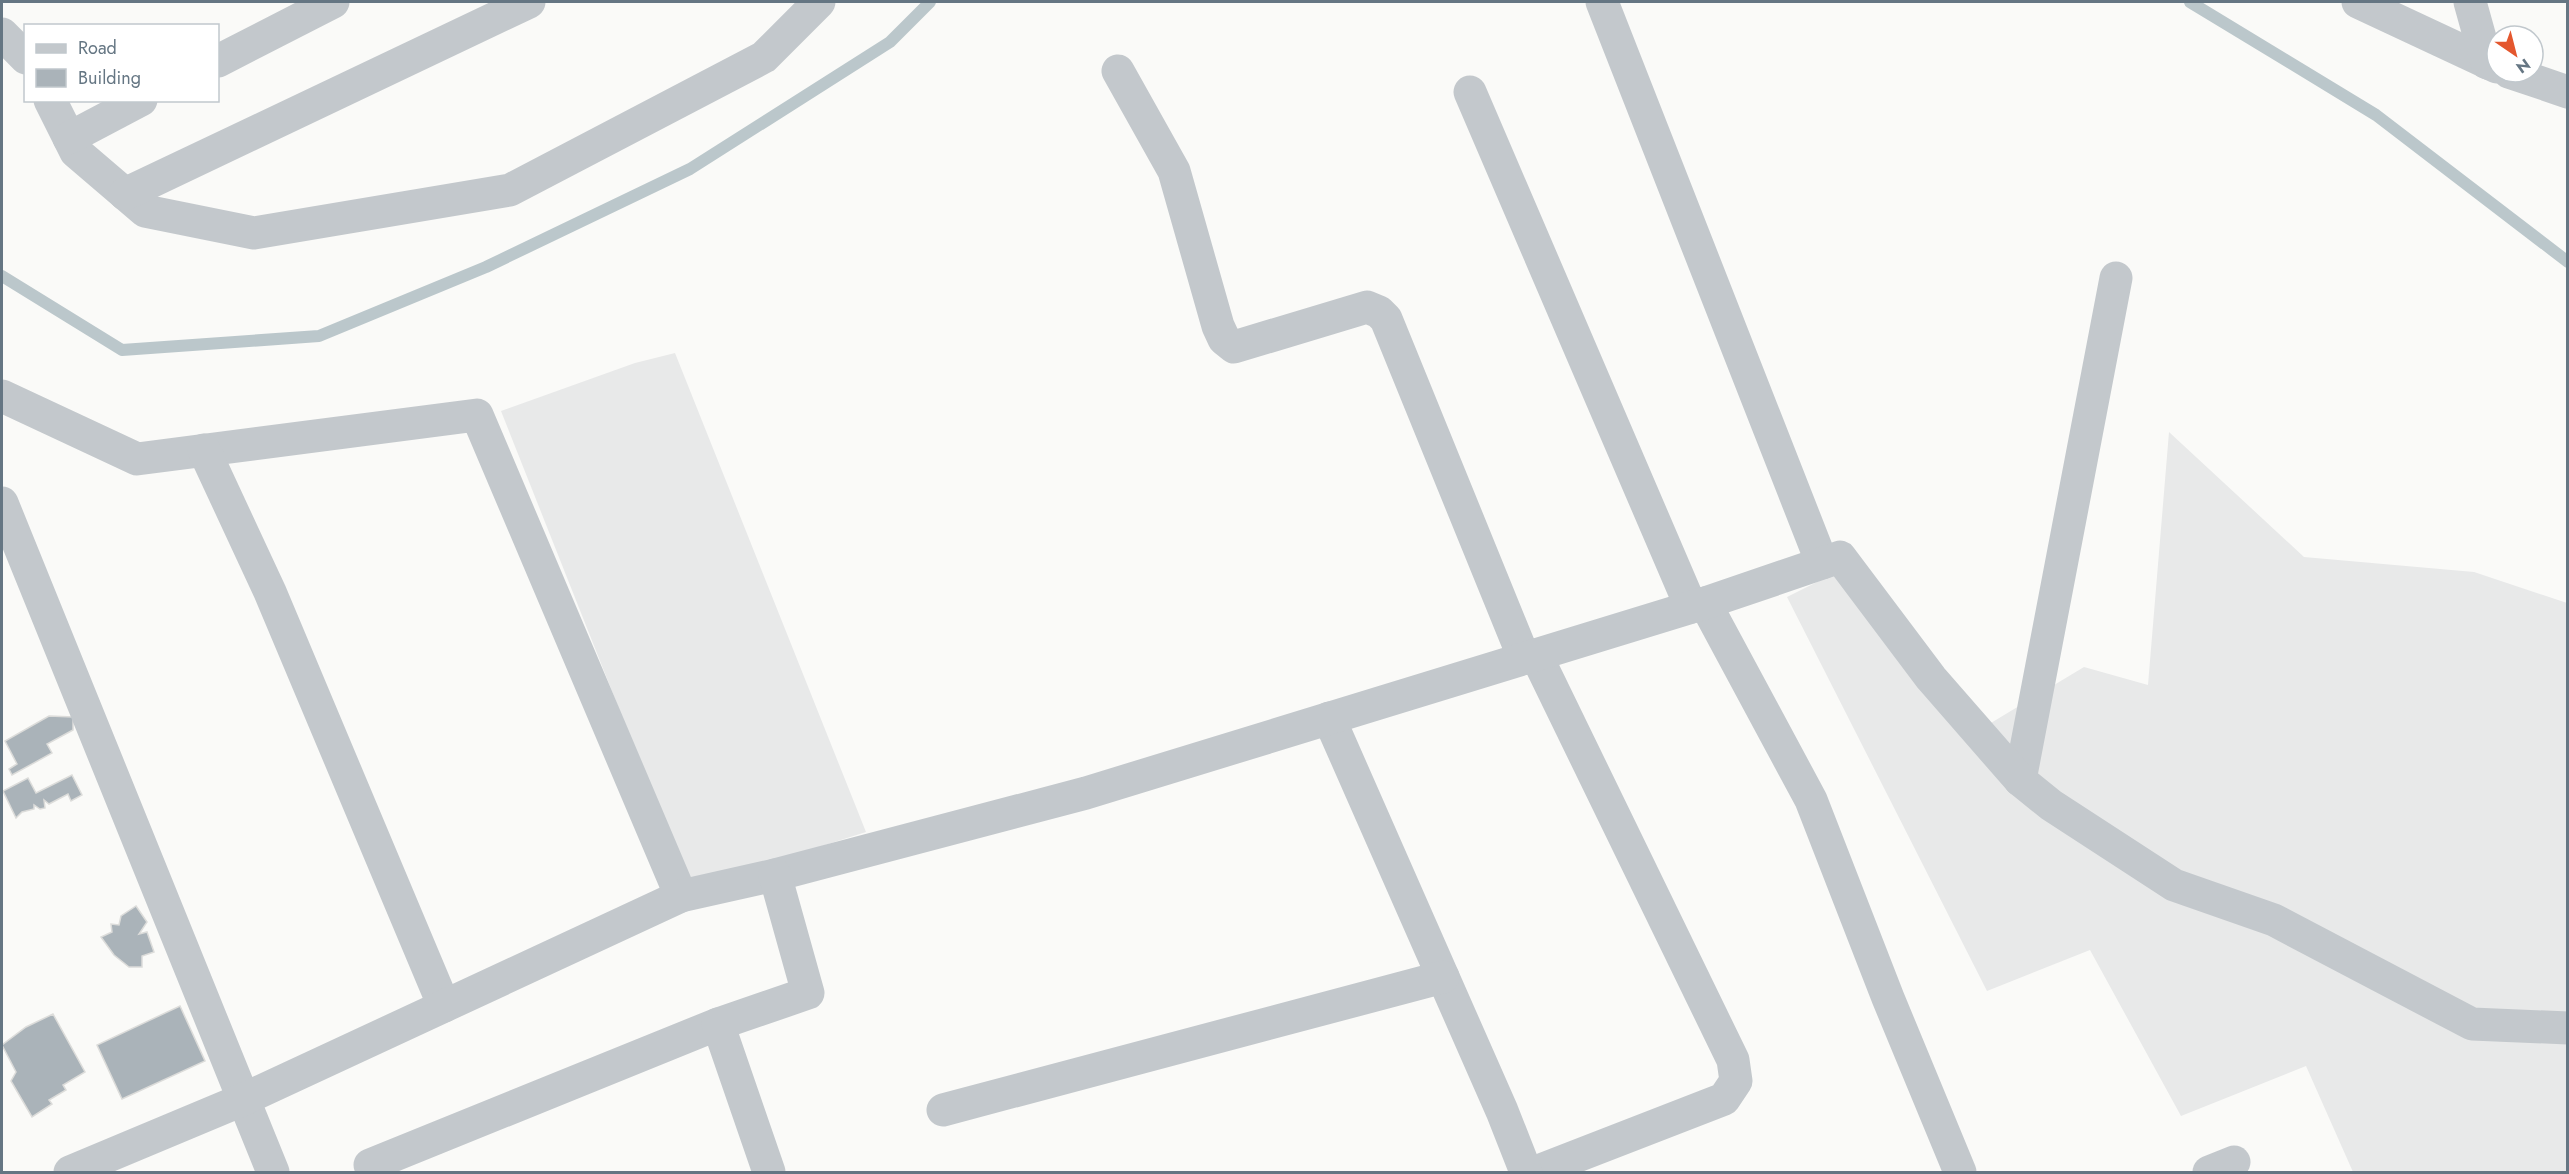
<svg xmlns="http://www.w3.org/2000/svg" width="2569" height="1174" viewBox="0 0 2569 1174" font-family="Jost,sans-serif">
<rect width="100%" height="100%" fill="#fafaf8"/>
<g fill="#e8e9e9">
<polygon points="675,353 866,832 690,888 501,411 635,363"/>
<polygon points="2169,432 2304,557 2474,572 2567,603 2567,1172 2353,1172 2306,1066 2181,1116 2090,950 1987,991 1787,597 1837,572 1966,738 2084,667 2148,685"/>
</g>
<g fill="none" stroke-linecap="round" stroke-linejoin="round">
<g stroke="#bbc7cb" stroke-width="12">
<polyline points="2190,2 2376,115 2568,262"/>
<polyline points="2,276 122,350 319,336 486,267 690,169 890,42 930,2"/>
</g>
</g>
<g fill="#aab3b9" stroke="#dcdcda" stroke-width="1.5">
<polygon points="49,716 73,717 73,730 47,744 52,753 12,775 9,769 17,764 5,741"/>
<polygon points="72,775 82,795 71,801 68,794 49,804 44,800 45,808 40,809 34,805 34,809 22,812 16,818 3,791 28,778 36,793"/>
<polygon points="136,906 147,922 139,934 147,932 154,952 142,956 142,967 129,967 114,955 101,937 112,932 111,924 119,925 121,916"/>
<polygon points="180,1006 205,1061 122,1099 97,1045"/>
<polygon points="53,1014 85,1072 63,1085 66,1090 49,1100 52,1104 32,1117 11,1081 16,1072 2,1045 26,1027"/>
</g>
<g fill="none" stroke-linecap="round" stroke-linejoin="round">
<g stroke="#c3c8cc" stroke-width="33">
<polyline points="1602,2 1822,563"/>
<polyline points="2358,2 2497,67"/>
<polyline points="2470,2 2487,63"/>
<polyline points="2,34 26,58"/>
<polyline points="218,61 333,2"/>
<polyline points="1118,71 1174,171 1218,326 1224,339 1234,347 1367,307 1379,312 1386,319 1524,658"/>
<polyline points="2509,72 2568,92"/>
<polyline points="1470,92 1691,607"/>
<polyline points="50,100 76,152 145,211 254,233 510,190 764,57 819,2"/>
<polyline points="69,138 141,100"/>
<polyline points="125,194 529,2"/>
<polyline points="2,396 137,459 477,415 681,896"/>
<polyline points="204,450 270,592 444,1006"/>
<polyline points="2,503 273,1172"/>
<polyline points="1705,603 1811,800 1888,998 1960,1172"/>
<polyline points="1536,655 1733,1060 1736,1081 1724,1099 1536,1172"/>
<polyline points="1329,718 1502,1111 1526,1172"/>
<polyline points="2020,780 2116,278"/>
<polyline points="943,1110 1443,977"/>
<polyline points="370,1165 718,1024"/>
<polyline points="70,1172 242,1100 681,896 775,875 1086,793 1705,603 1840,557 1931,678 2020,780 2051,805 2174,885 2274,920 2472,1024 2568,1028"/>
<polyline points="769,1172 718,1024 808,993 775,875"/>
<polyline points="2209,1172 2234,1162"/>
</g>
</g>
<rect width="2569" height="1174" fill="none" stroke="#657683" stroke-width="6"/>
<rect x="24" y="24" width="195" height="78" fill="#ffffff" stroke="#c1c8cd" stroke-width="1.5"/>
<rect x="36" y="44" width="30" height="9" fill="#c3c8cc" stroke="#c1c8cd" stroke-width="1.5"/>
<text x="78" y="54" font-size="18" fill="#657683">Road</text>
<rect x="36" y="69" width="30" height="18" fill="#aab3b9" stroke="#c1c8cd" stroke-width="1.5"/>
<text x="78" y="84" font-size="18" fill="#657683">Building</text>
<g transform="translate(2515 54) rotate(145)"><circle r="28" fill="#ffffff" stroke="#c1c8cd" stroke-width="1.5"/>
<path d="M0-4.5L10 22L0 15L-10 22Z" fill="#e4572e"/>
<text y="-9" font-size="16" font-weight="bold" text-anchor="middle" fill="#657683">N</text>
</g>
</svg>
